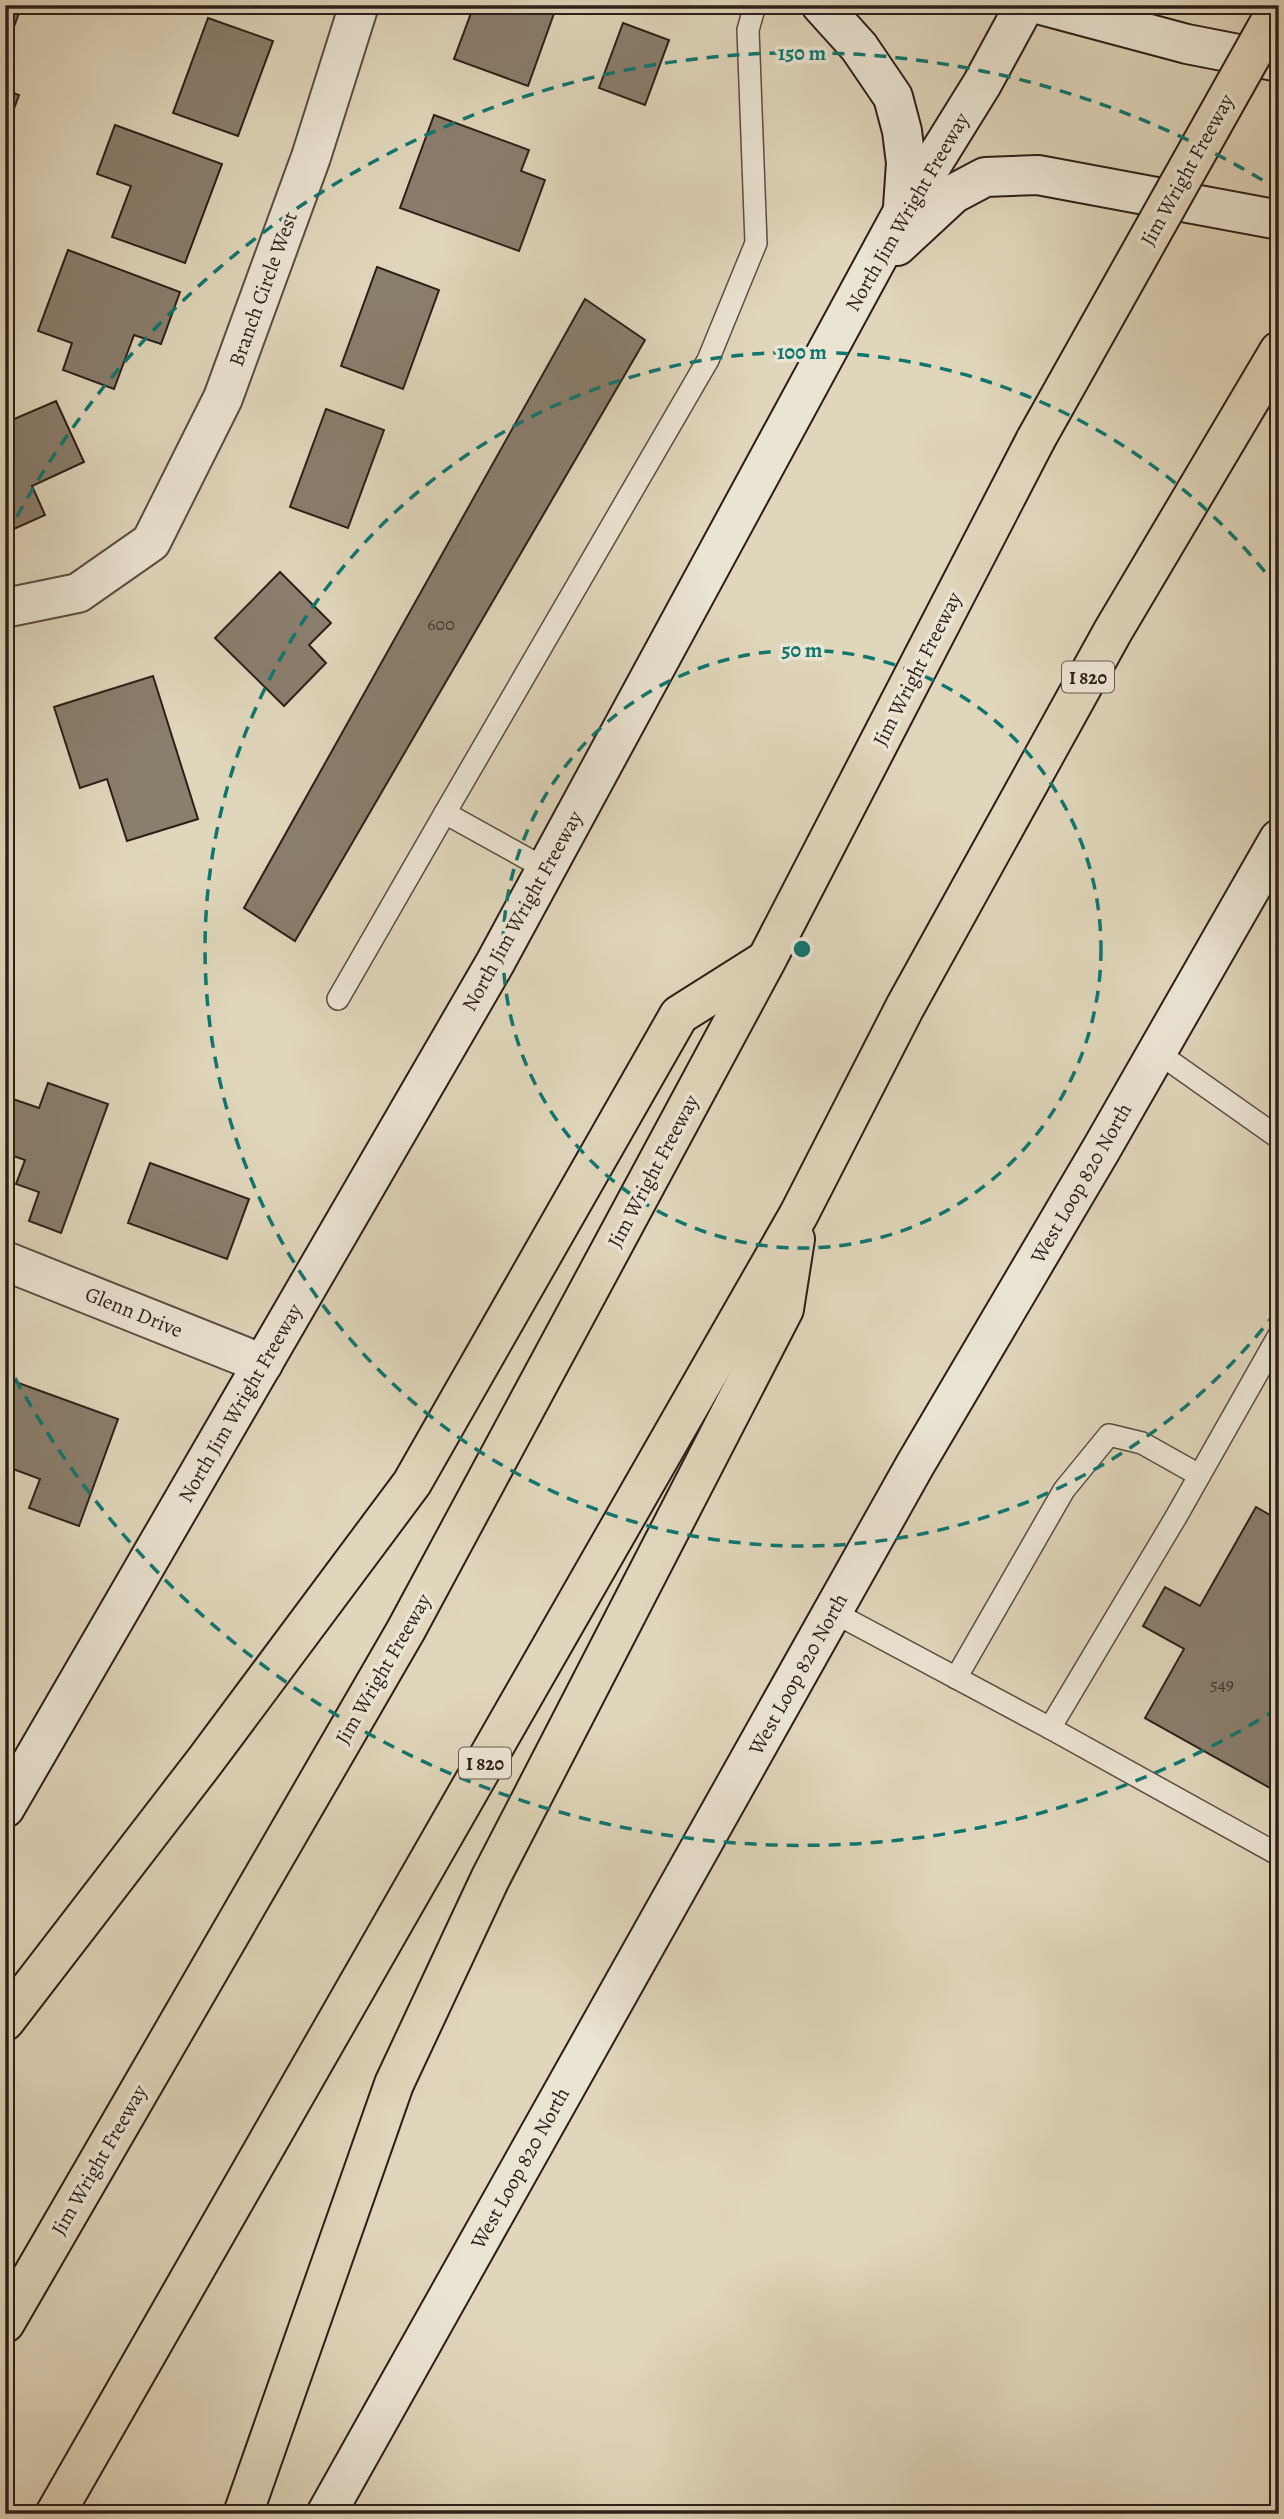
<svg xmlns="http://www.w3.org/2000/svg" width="1284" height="2519" viewBox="0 0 1284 2519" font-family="Alegreya,serif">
<rect width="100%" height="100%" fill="#e0d6bb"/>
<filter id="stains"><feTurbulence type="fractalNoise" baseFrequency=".00286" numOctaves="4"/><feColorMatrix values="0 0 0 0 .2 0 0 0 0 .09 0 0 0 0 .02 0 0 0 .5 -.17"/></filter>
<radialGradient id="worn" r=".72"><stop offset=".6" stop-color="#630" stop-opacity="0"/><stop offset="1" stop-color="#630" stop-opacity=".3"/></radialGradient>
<g fill="#8a7e6d" stroke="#2c1f19" stroke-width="2">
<polygon points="5,5 22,5 6,48 5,48"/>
<polygon points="474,5 557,5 528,86 454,59"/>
<polygon points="208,18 273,41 238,136 173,113"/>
<polygon points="623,23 669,40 645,105 599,88"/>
<polygon points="5,90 19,95 5,133"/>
<polygon points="434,115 529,150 521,171 545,180 519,251 400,208"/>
<polygon points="115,125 222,164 185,263 112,237 131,186 97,174"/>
<polygon points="68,250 180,292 161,344 134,335 114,389 63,370 72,343 38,331"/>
<polygon points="377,267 439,290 403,389 341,366"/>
<polygon points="585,299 645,340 295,941 244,908"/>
<polygon points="56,401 84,462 32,486 45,515 5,533 5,423"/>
<polygon points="326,409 384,430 348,528 290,507"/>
<polygon points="280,572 331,623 309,645 326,663 284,706 215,638"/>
<polygon points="153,676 198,819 127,841 107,779 80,788 54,707"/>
<polygon points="48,1083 108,1104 61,1233 29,1221 39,1192 16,1184 25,1160 5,1153 5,1110 10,1098 39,1108"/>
<polygon points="150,1163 249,1199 227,1259 128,1223"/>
<polygon points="13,1381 118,1419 79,1526 29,1508 40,1479 5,1466 5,1403"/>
<polygon points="1256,1507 1279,1520 1279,1793 1145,1718 1184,1649 1143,1626 1165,1587 1200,1606"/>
</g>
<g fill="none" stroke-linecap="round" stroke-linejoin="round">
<defs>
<g id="lane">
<polyline points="445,813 708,360 756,243 748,30 755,5"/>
<polyline points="338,999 445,813 546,869"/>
<polyline points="1157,1052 1279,1138"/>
<polyline points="833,1612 1050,1728 1279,1855"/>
<polyline points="956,1678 1064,1490 1109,1435 1142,1443 1199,1475"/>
<polyline points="1050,1728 1176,1517 1279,1335"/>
</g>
<g id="street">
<polyline points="5,608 78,593 151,542 223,398 311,157 359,5"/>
<polyline points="5,1261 263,1364"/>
</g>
<g id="secondary">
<polyline points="821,5 859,47 893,97 902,131 906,163 903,207"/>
<polyline points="1041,5 1187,44 1279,62"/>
<polyline points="897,246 953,194 985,177 1038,175 1279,220"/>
<polyline points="5,1808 495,963 902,213 982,84 1025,5"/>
<polyline points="326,2514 915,1465 1102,1148 1279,839"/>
</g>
<g id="highway">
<polyline points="5,2021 205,1761 412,1483 679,1015 766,960"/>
<polyline points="5,2323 406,1630 767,959 1036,439"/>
<polyline points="55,2514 799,1214 905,1007 1113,631 1279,351"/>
<polyline points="243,2514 394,2084 490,1879 784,1309 795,1239"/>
</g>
</defs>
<use href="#lane" stroke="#594d42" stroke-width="24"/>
<use href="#street" stroke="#594d42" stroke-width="42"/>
<use href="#secondary" stroke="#2c1f19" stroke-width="42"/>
<use href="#highway" stroke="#2c1f19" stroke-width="42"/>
<use href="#lane" stroke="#ebe4d3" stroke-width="21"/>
<use href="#street" stroke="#ebe4d3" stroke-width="38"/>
<use href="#secondary" stroke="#ebe4d3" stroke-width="38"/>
<use href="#highway" stroke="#e0d6bb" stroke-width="38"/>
<defs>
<polyline id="highway-bridge" points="1036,439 1279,6"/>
</defs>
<use href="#highway-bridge" stroke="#2c1f19" stroke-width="42" stroke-linecap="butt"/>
<use href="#highway-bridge" stroke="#e0d6bb" stroke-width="38"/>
</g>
<g fill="none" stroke="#0f766e" stroke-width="3.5" stroke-dasharray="12 9">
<circle cx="802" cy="949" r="299"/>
<path d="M1276 1312A597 597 0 1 1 1276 586"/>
<path d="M1277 1709A896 896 0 0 1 7 1363M7 535A896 896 0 0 1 1277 189"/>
</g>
<g text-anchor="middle" stroke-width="7" stroke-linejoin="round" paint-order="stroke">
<g font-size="18" fill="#44372e">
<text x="441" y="630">600</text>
<text x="1222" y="1690">549</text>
</g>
<g fill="#ebe4d3" stroke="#655a51" stroke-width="2">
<rect x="1062" y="661.5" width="52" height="31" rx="5"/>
<rect x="459" y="1747.5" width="52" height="31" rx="5"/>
</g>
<g font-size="19" font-weight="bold" fill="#2c1f19">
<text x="1088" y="684">I 820</text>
<text x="485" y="1770">I 820</text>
</g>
<g font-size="21" fill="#2c1f19" stroke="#ebe4d3">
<text transform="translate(1187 170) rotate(-61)" y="7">Jim Wright Freeway</text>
<text transform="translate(907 212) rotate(-60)" y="7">North Jim Wright Freeway</text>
<text transform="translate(263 289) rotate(-70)" y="7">Branch Circle West</text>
<text transform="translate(917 669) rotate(-63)" y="7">Jim Wright Freeway</text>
<text transform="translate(522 911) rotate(-61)" y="7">North Jim Wright Freeway</text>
<text transform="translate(653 1171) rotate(-62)" y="7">Jim Wright Freeway</text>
<text transform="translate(1081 1183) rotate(-60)" y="7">West Loop 820 North</text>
<text transform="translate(134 1312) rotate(22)" y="7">Glenn Drive</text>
<text transform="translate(240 1403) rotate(-60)" y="7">North Jim Wright Freeway</text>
<text transform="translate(383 1669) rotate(-60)" y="7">Jim Wright Freeway</text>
<text transform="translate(798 1674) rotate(-61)" y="7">West Loop 820 North</text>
<text transform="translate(99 2160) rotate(-60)" y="7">Jim Wright Freeway</text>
<text transform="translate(520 2168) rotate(-61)" y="7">West Loop 820 North</text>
</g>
</g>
<circle cx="802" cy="949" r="10" fill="#0f766e" stroke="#ebe4d3" stroke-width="3.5"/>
<g font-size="21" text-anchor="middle" font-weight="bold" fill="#0f766e" stroke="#ebe4d3" stroke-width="7" stroke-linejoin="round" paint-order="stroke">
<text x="802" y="60">150 m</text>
<text x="802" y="359">100 m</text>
<text x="802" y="657">50 m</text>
</g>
<rect width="1284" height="2519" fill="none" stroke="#e0d6bb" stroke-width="28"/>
<rect x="7" y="7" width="1270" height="2505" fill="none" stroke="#2c1f19" stroke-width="3.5"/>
<rect x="14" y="14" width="1256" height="2491" fill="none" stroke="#2c1f19" stroke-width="2"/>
<rect width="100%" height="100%" filter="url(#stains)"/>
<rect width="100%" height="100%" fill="url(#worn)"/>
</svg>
